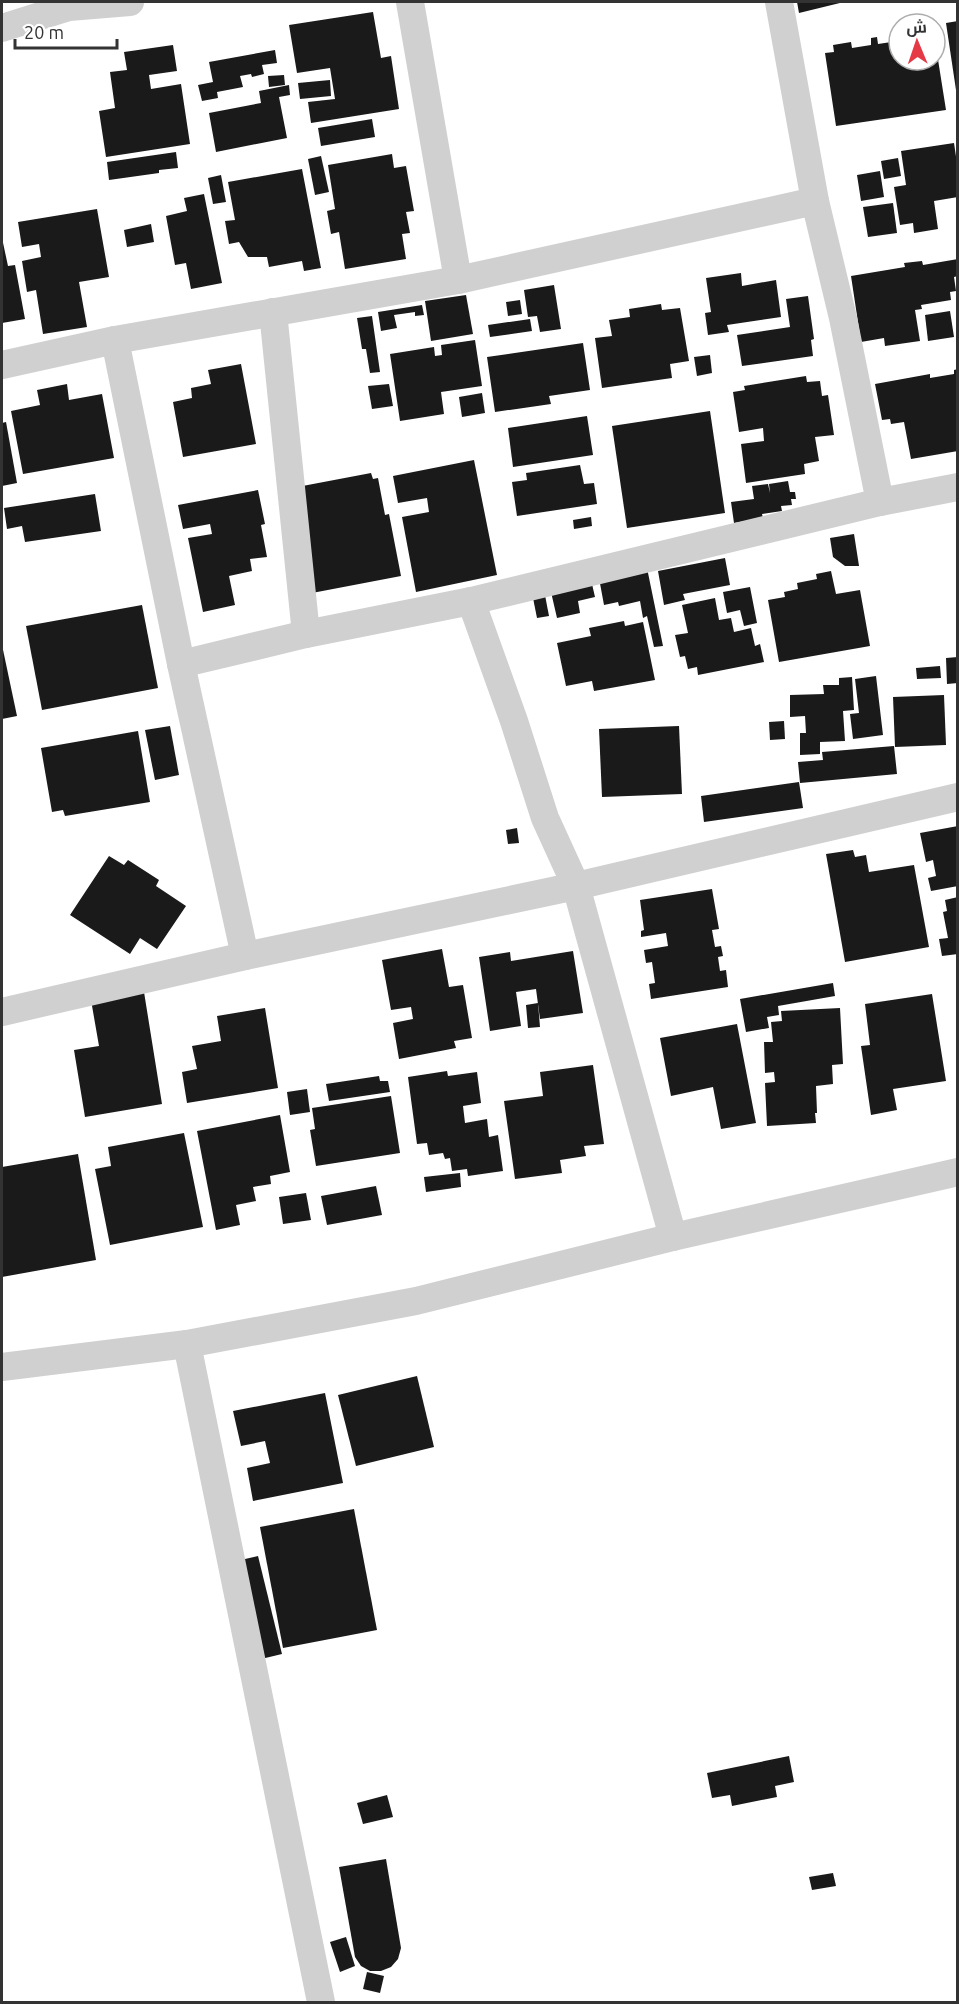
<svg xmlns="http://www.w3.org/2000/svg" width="959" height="2004" viewBox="0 0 959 2004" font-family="Ubuntu,Cairo,sans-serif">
<rect width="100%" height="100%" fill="#fff"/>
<g fill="#1a1a1a">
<polygon points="797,2 844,2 799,13"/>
<polygon points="373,12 381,58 391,56 399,109 311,123 308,102 335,99 330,68 297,73 289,25"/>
<polygon points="958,21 958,90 956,90 946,23"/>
<polygon points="896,32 899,32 899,60 935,60 936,47 946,110 836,126 825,53 834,52 833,45 851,42 852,48 871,45 871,38 877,37 878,44 898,41"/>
<polygon points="173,45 177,71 149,75 151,89 181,84 190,144 106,157 99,111 115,108 110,72 127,70 124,52"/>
<polygon points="275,50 277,63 262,65 264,74 252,77 251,74 240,76 243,87 217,92 218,98 202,101 198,85 213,82 209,62"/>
<polygon points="284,75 285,85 269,87 268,76"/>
<polygon points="330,80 331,96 300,99 298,83"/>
<polygon points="289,85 290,95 279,97 287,138 216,152 209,113 261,103 259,91"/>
<polygon points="372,119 375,137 321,146 318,128"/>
<polygon points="954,143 958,170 958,197 934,201 938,229 914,233 913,223 900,225 894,187 906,185 901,151"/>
<polygon points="176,152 178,168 159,170 159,173 109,180 107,162"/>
<polygon points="392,154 394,168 406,166 414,211 406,212 410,233 402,234 406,259 345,269 339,232 331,234 327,211 335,209 328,165"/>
<polygon points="321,156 329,192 315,195 308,159"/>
<polygon points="898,158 901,176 884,179 881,161"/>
<polygon points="302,169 321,268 304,271 302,261 269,267 267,257 248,257 239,242 229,244 225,221 235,220 228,182"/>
<polygon points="880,171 884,197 861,201 857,175"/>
<polygon points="221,175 226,202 213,204 208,178"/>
<polygon points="204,194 222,283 191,289 186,263 175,265 166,216 187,211 184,198"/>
<polygon points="893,203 897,233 868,237 863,207"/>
<polygon points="97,209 109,277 79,282 87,327 43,334 36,290 27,292 22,261 41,257 39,244 22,247 18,222"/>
<polygon points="151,224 154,242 127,247 124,230"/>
<polygon points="2,238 8,266 15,265 25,319 2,323"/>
<polygon points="958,259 958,276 954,277 956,291 950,292 951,300 921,305 922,309 915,310 920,341 885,346 884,338 861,342 851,276 905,267 904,263 922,261 923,265"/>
<polygon points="741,273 742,286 776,280 781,317 727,325 729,332 708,335 705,313 711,312 706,278"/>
<polygon points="554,285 561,329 540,332 537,316 528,317 524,290"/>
<polygon points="466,295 473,334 431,341 425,301"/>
<polygon points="808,296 814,339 811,340 813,356 742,366 737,335 790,327 786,299"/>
<polygon points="520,300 522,314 508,316 506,302"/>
<polygon points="661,304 662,310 680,308 689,361 670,364 672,378 602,388 595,338 612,336 609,320 630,317 629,309"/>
<polygon points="422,305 424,315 415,316 415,312 394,315 397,328 381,331 378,312"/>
<polygon points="950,311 954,337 928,341 925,315"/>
<polygon points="372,316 380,372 370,373 366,349 362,349 357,318"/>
<polygon points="530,319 532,331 490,337 488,325"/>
<polygon points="475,340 482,386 441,392 444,414 400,421 390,354 434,347 435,356 442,355 441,345"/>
<polygon points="583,343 590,390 549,396 551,404 495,412 487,357"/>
<polygon points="710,355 712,373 697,376 694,357"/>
<polygon points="241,364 256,444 183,457 173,402 192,398 191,388 211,384 208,370"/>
<polygon points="958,369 958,451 911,459 904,422 891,424 890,419 882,420 875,384 930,374 930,378 954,374 954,370"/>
<polygon points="806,376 807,382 820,381 822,396 828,395 834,435 815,437 819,461 804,464 805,474 746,483 741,444 764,441 763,428 739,432 733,392 745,390 744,386"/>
<polygon points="67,384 69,400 102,394 114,458 23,474 11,411 40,405 37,390"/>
<polygon points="389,384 393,406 372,409 368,386"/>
<polygon points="482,393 485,413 462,417 459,397"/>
<polygon points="710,411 725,513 627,528 612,426"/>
<polygon points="587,416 593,455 513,467 508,428"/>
<polygon points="6,422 17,483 2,486 2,423"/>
<polygon points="474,460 497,575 416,592 402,517 429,512 427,498 398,503 393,476"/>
<polygon points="580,465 584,484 594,483 597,504 517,516 512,482 527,480 526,473"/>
<polygon points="371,473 373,479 378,478 385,515 389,514 401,576 312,593 292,488"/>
<polygon points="788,481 790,492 795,492 796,499 791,499 792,505 781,506 782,511 762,514 763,518 734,523 731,502 754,499 752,486 768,484 770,493 769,484"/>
<polygon points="258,490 265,524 261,525 267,557 250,559 252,571 229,576 235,605 203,612 188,538 212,534 210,524 183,529 178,505"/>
<polygon points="95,494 101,531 25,542 22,526 7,529 4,508"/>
<polygon points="591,517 592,526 574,529 573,520"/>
<polygon points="854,534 859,566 845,566 833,557 830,538"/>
<polygon points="725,558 730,585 683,594 685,600 664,605 658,571"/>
<polygon points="647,568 663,646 654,647 647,616 643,618 640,601 619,606 618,602 604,605 599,578"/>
<polygon points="831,571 836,594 860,590 870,646 779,662 768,600 785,597 784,592 798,589 797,583 817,579 816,574"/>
<polygon points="592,584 595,597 578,601 580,613 557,618 551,592"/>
<polygon points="750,587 757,623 744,626 740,610 727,613 723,592"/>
<polygon points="544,590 549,616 537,618 532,593"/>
<polygon points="715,598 719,620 731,618 734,632 751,628 755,646 760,644 764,662 698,675 697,667 688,669 685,656 680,657 675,635 688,633 682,605"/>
<polygon points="142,605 158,688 42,710 26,626"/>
<polygon points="624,621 625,626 643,622 655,680 594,691 592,681 566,686 557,643 591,636 589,628"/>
<polygon points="2,645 17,716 2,719"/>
<polygon points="958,657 958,683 947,684 946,658"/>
<polygon points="940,666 941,678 917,679 916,668"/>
<polygon points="876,676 883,735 853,739 850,714 859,713 855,679"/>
<polygon points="852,677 854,710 843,711 845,741 820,742 820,754 800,755 800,733 806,733 805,716 790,717 790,695 824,694 823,685 839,685 839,678"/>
<polygon points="944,695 946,745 895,747 893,697"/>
<polygon points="784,721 785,739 770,740 769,722"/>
<polygon points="170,726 179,775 155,780 145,730"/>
<polygon points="679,726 682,794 602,797 599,729"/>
<polygon points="138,731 150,802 65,816 63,810 52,812 41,748"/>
<polygon points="894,746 897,774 800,783 798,762 823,760 822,752"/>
<polygon points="799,782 803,808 704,822 701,796"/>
<polygon points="958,826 958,886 931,891 928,878 936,876 933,860 926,862 920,833"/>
<polygon points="517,828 519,843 508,844 506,830"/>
<polygon points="853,850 855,857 866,855 869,872 914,865 929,947 845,962 826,854"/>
<polygon points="109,856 124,865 128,860 159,880 156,886 186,906 157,949 140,938 130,954 70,915"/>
<polygon points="712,889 719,929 712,930 715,947 721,946 723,956 718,957 720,971 726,970 728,987 651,999 649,984 655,983 652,962 646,963 644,950 668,946 666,933 641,937 641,931 644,930 640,900"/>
<polygon points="958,897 958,954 942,956 939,939 948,938 943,912 947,911 945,900"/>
<polygon points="442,949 449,987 463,985 472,1038 454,1041 456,1048 399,1059 393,1023 413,1019 411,1007 391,1010 382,960"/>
<polygon points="573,951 583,1013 540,1019 536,989 516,992 521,1026 490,1031 479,957 510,952 511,961"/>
<polygon points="833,983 835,996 778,1006 779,1015 767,1017 769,1028 746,1032 740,999"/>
<polygon points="144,992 162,1104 85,1117 74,1050 99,1046 91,1000"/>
<polygon points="932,994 946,1081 893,1089 897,1110 871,1115 861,1046 870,1045 865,1004"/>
<polygon points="538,1003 540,1027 528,1028 526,1005"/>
<polygon points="265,1008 278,1088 187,1103 182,1072 197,1069 192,1046 221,1041 217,1016"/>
<polygon points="840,1008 843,1064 832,1065 833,1084 816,1086 817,1113 815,1113 816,1123 767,1126 765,1083 775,1082 774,1072 765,1073 764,1042 773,1042 771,1022 782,1021 781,1011"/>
<polygon points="737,1024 756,1123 721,1129 713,1087 671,1096 660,1038"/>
<polygon points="593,1065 604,1144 584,1146 586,1156 560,1160 562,1173 515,1179 504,1101 543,1096 540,1072"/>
<polygon points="447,1071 448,1076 477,1072 481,1103 463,1106 465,1123 487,1119 489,1137 498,1135 503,1171 468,1176 467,1169 452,1171 450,1158 445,1159 443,1153 429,1155 427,1143 417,1144 408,1077"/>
<polygon points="379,1076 380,1081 388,1081 390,1092 329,1101 326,1084"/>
<polygon points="307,1089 310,1112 290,1115 287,1092"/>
<polygon points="391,1096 400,1153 316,1166 310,1130 315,1129 312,1108"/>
<polygon points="280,1115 290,1172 270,1176 271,1184 253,1187 256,1201 236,1205 240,1225 216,1230 197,1131"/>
<polygon points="184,1133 203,1227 110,1245 95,1169 111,1166 108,1147"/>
<polygon points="78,1154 96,1260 2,1277 2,1167"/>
<polygon points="460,1173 461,1187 426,1192 424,1177"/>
<polygon points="376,1186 382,1215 327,1225 321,1196"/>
<polygon points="306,1193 311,1220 283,1224 279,1197"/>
<polygon points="417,1376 434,1447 356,1466 338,1395"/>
<polygon points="325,1393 343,1483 253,1501 247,1468 270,1463 265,1441 241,1446 233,1411"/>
<polygon points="354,1509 377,1630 283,1648 260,1527"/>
<polygon points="258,1556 282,1654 257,1660 232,1562"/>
<polygon points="789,1756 794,1782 775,1786 777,1797 732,1806 730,1795 712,1798 707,1773"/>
<polygon points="387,1795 393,1817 363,1824 357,1803"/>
<polygon points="386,1859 401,1948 398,1959 391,1967 381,1971 370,1971 361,1966 355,1957 339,1867"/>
<polygon points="833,1873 836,1886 812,1890 809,1877"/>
<polygon points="346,1937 355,1966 340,1972 330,1942"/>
<polygon points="367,1972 384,1976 380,1993 363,1989"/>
</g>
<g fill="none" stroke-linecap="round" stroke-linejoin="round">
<g stroke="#d0d0d0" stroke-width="28">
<polyline points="410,2 458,280"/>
<polyline points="779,2 815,201 843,318 880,502"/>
<polyline points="2,28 69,7 130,2"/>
<polyline points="273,312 306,634"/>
<polyline points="115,340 181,664 245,956"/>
<polyline points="2,365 115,340 458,280 815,201"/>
<polyline points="471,601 514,721 545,818 576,886 673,1237"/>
<polyline points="181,664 306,634 471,601 880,502 958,487"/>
<polyline points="2,1012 245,956 576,886 958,797"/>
<polyline points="187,1344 321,2002"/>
<polyline points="2,1367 187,1344 416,1301 673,1237 958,1172"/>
</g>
</g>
<rect width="959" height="2004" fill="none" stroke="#333333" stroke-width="6"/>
<g transform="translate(917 42) rotate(358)"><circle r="28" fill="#ffffff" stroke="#adadad" stroke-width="1.5"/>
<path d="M0-4.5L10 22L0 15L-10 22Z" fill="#e63946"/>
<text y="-9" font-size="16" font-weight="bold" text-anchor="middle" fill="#333333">ش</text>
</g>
<path d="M15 39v9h102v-9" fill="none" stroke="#333333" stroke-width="3"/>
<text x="24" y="39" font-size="18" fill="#333333" stroke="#ffffff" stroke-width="4.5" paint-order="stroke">20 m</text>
</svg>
